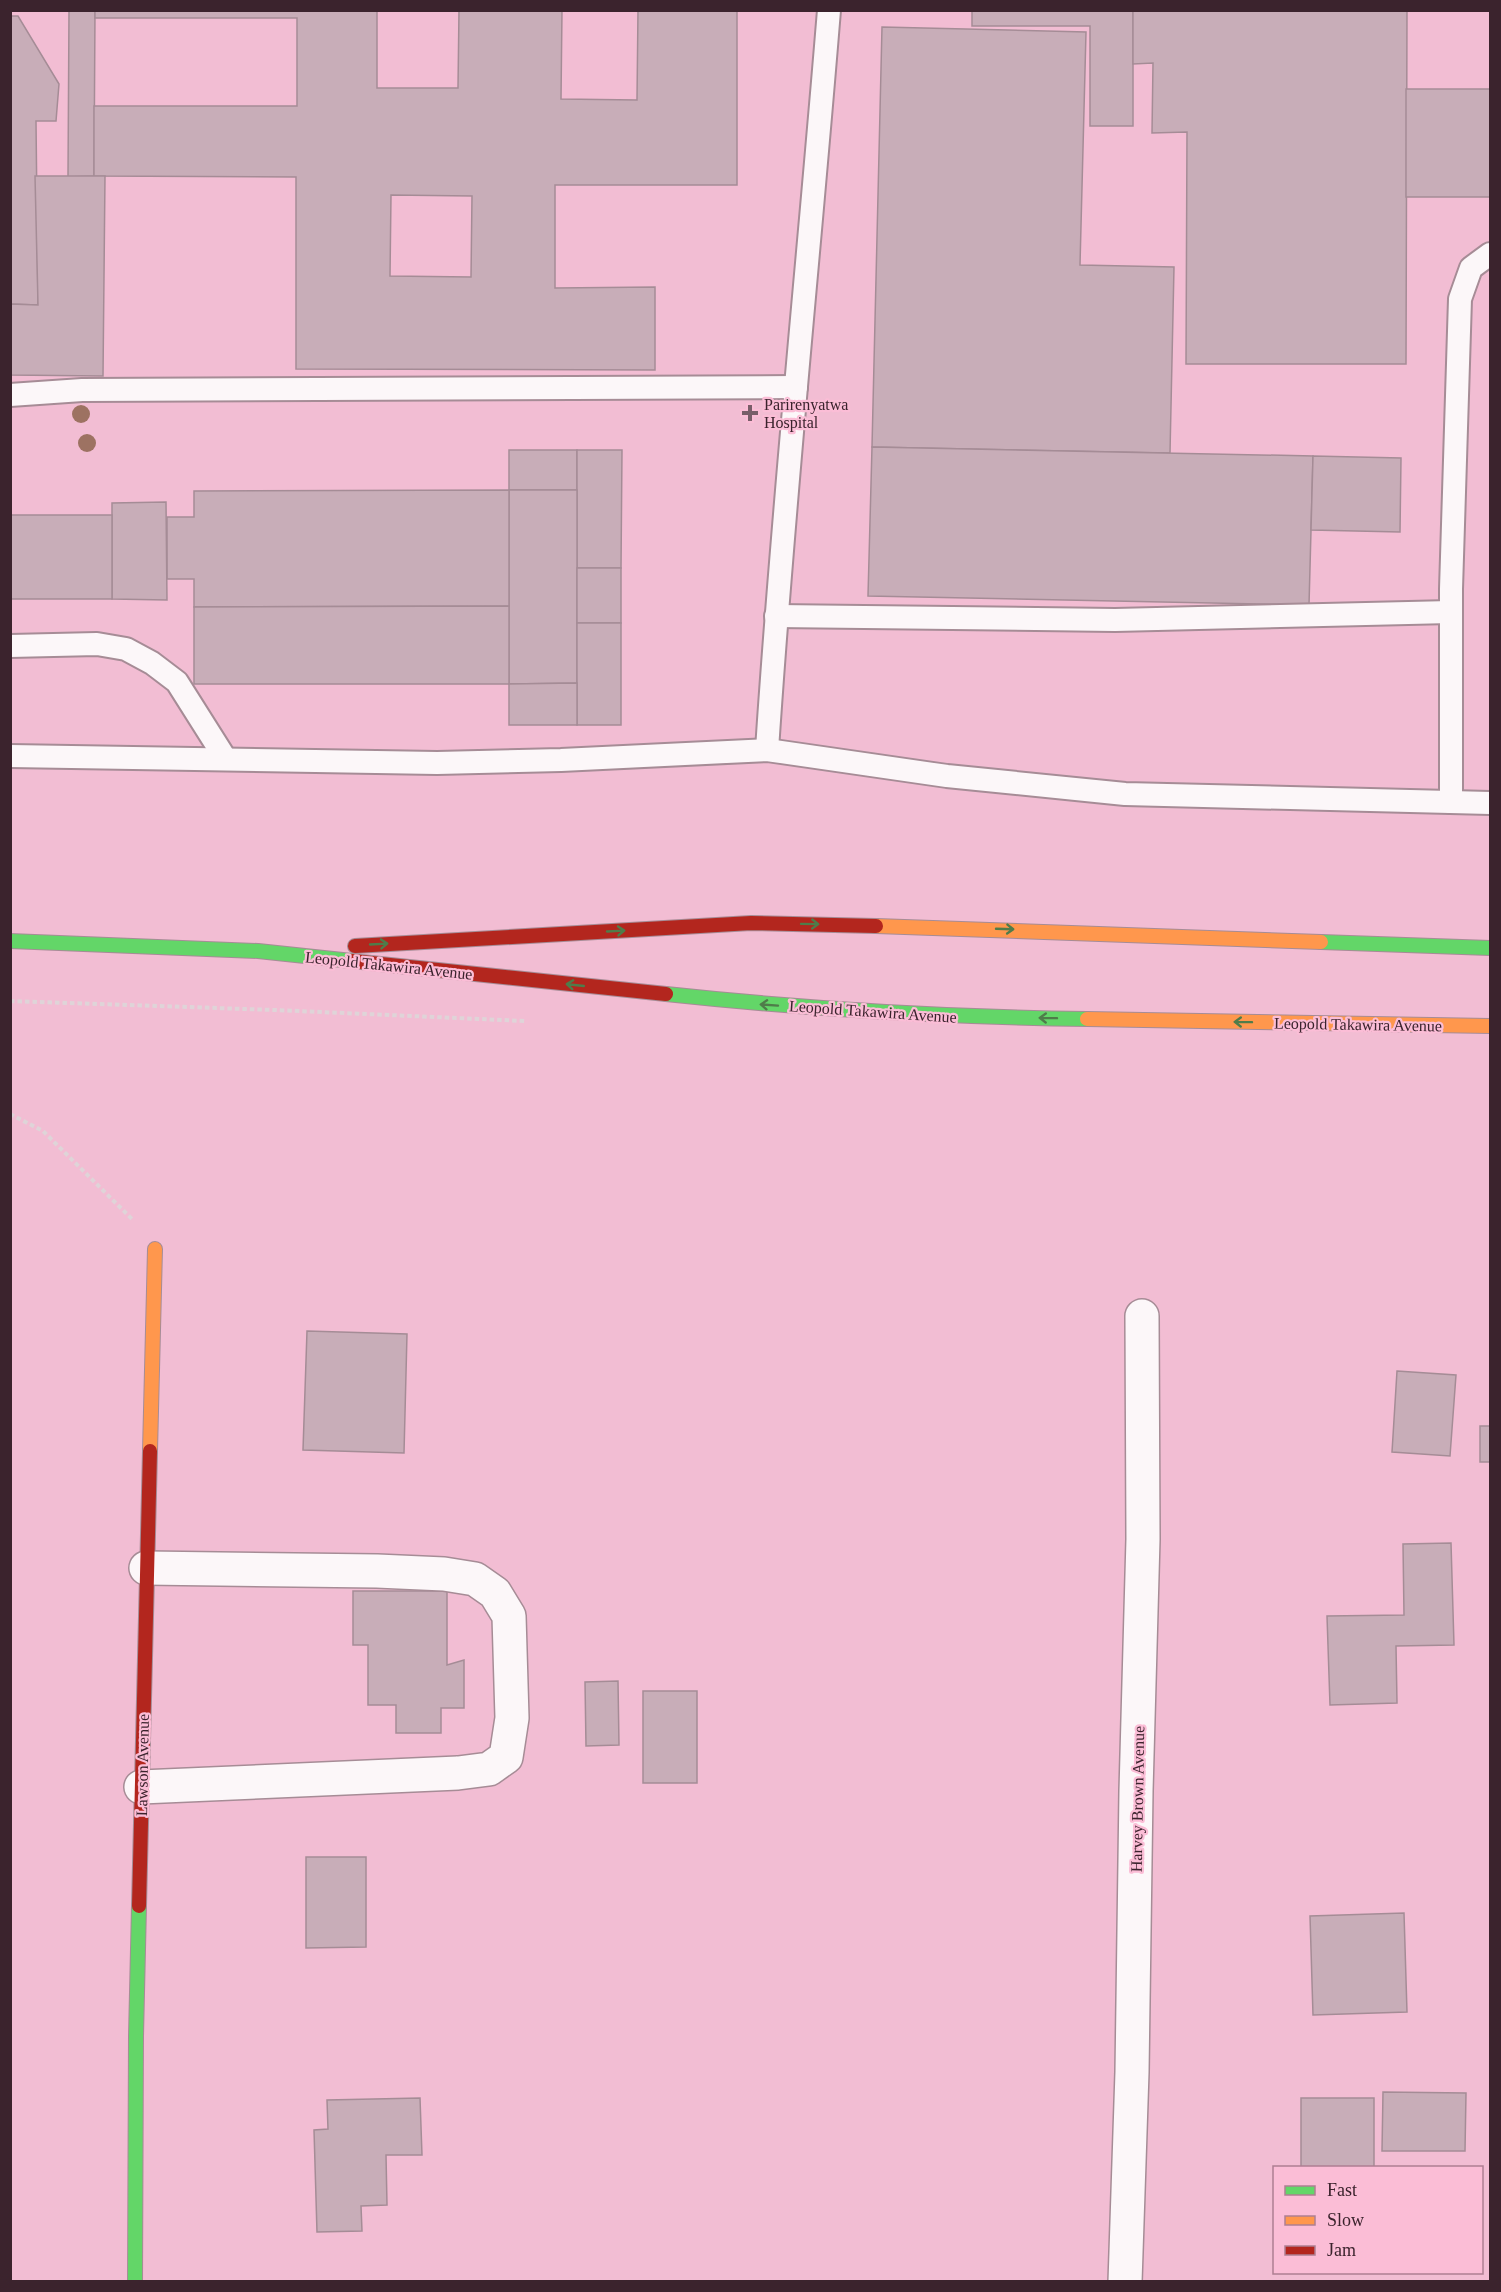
<svg xmlns="http://www.w3.org/2000/svg" width="1501" height="2292" viewBox="0 0 1501 2292" font-family="'Times New Roman',serif">
<rect width="100%" height="100%" fill="#edcbd9"/>
<path fill="#f2bdd3" fill-rule="evenodd" d="M 11,11 L 1490,11 L 1490,2281 L 11,2282 ZM 1274,2168 L 1482,2168 L 1482,2272 L 1274,2272 Z"/>
<g fill="#c8adb8" stroke="#a58c96" stroke-width="1.5" fill-rule="evenodd">
<polygon points="69,10 95,10 94,176 68,177"/>
<path d="M 95,10 L 377,10 L 377,88 L 458,88 L 459,10 L 562,10 L 561,99 L 637,100 L 638,10 L 737,10 L 737,185 L 555,185 L 555,288 L 655,287 L 655,370 L 296,369 L 296,177 L 94,176 L 94,106 L 297,106 L 297,18 L 95,18 ZM 391,195 L 472,196 L 471,277 L 390,276 Z"/>
<polygon points="972,10 1133,10 1133,126 1090,126 1090,26 972,26"/>
<polygon points="1133,10 1407,10 1406,364 1186,364 1187,132 1152,133 1153,63 1133,64"/>
<polygon points="10,16 18,16 59,84 56,121 36,121 38,305 10,304"/>
<polygon points="882,27 1086,32 1080,265 1174,267 1170,453 872,447"/>
<rect x="1406" y="89" width="84" height="108"/>
<polygon points="35,176 105,176 103,376 10,375 10,304 38,305"/>
<polygon points="872,447 1313,456 1309,605 868,596"/>
<rect x="509" y="450" width="68" height="40"/>
<polygon points="577,450 622,450 621,568 577,568"/>
<polygon points="1313,456 1401,458 1400,532 1311,530"/>
<polygon points="509,490 577,490 577,683 509,684"/>
<polygon points="509,490 509,606 194,607 194,579 167,579 167,517 194,517 194,491"/>
<polygon points="166,502 167,600 112,599 112,503"/>
<rect x="10" y="515" width="102" height="84"/>
<rect x="577" y="568" width="44" height="55"/>
<polygon points="509,606 509,684 194,684 194,607"/>
<rect x="577" y="623" width="44" height="102"/>
<polygon points="577,683 577,725 509,725 509,684"/>
<polygon points="307,1331 407,1334 404,1453 303,1450"/>
<polygon points="1397,1371 1456,1375 1450,1456 1392,1452"/>
<rect x="1480" y="1426" width="10" height="36"/>
<polygon points="1451,1543 1454,1645 1396,1646 1397,1703 1330,1705 1327,1616 1404,1615 1403,1544"/>
<polygon points="353,1591 447,1591 447,1665 464,1660 464,1708 441,1708 441,1733 396,1733 396,1705 368,1705 368,1645 353,1645"/>
<polygon points="618,1681 619,1745 586,1746 585,1682"/>
<rect x="643" y="1691" width="54" height="92"/>
<polygon points="306,1857 366,1857 366,1947 306,1948"/>
<polygon points="1404,1913 1407,2012 1313,2015 1310,1916"/>
<polygon points="1383,2092 1466,2093 1465,2151 1382,2151"/>
<polygon points="420,2098 422,2155 386,2155 387,2205 361,2206 362,2231 317,2232 314,2130 328,2129 327,2100"/>
<rect x="1301" y="2098" width="73" height="70"/>
</g>
<g fill="none" stroke-linecap="round" stroke-linejoin="round">
<defs>
<g id="lane">
<polyline points="10,395 82,390 796,387"/>
<polyline points="776,616 1115,620 1451,612"/>
<polyline points="10,646 97,644 126,649 152,663 177,682 225,758"/>
<path d="M 767,750 C 783,503 809,257 829,10"/>
<polyline points="10,756 437,763 561,760 767,750 947,776 1125,794 1490,803"/>
<polyline points="1451,802 1451,589 1460,299 1471,268 1490,254"/>
</g>
<g id="street">
<polyline points="141,1787 458,1773 489,1769 506,1757 512,1718 509,1616 495,1593 475,1579 444,1574 377,1571 146,1568"/>
<polyline points="1125,2282 1132,2072 1136,1791 1143,1539 1142,1316"/>
</g>
<g id="fast">
<polyline points="10,941 258,951 352,961"/>
<polyline points="1321,942 1490,948"/>
<path d="M 666,994 C 806,1009 946,1017 1087,1019"/>
<polyline points="135,2282 136,2036 139,1906"/>
</g>
<g id="slow">
<polyline points="876,926 1321,942"/>
<polyline points="1087,1019 1490,1026"/>
<polyline points="150,1451 155,1249"/>
</g>
<g id="jam">
<polyline points="355,946 751,923 876,926"/>
<polyline points="352,961 666,994"/>
<polyline points="139,1906 150,1451"/>
</g>
</defs>
<use href="#lane" stroke="#a68c96" stroke-width="26"/>
<use href="#street" stroke="#a68c96" stroke-width="36"/>
<use href="#fast" stroke="#a68c96" stroke-width="16"/>
<use href="#slow" stroke="#a68c96" stroke-width="16"/>
<use href="#jam" stroke="#a68c96" stroke-width="16"/>
<g stroke="#dfd4d8" stroke-width="4" stroke-dasharray="4.5 3" stroke-linecap="butt">
<polyline points="10,1001 275,1010 525,1021"/>
<polyline points="10,1114 43,1131 133,1220"/>
</g>
<use href="#lane" stroke="#fcf7f9" stroke-width="22"/>
<use href="#street" stroke="#fcf7f9" stroke-width="33"/>
<use href="#fast" stroke="#63d668" stroke-width="14"/>
<use href="#slow" stroke="#ff974d" stroke-width="14"/>
<use href="#jam" stroke="#b3261e" stroke-width="14"/>
</g>
<g fill="#9d7262">
<circle cx="81" cy="414" r="9"/>
<circle cx="87" cy="443" r="9"/>
</g>
<defs><path id="oneway-shaft" d="M-6 0H5M1.5-3L5.5 0L1.5 3" fill="none" stroke-width="1.6" stroke-linecap="round" stroke-linejoin="round" transform="scale(1.5)"/></defs>
<g stroke="#4f7c4a">
<use href="#oneway-shaft" transform="translate(810 924) rotate(1)"/>
<use href="#oneway-shaft" transform="translate(1005 929) rotate(2)"/>
<use href="#oneway-shaft" transform="translate(616 931) rotate(-3)"/>
<use href="#oneway-shaft" transform="translate(379 944) rotate(-3)"/>
<use href="#oneway-shaft" transform="translate(575 985) rotate(-174)"/>
<use href="#oneway-shaft" transform="translate(769 1005) rotate(-176)"/>
<use href="#oneway-shaft" transform="translate(1048 1018) rotate(-179)"/>
<use href="#oneway-shaft" transform="translate(1243 1022) rotate(-179)"/>
</g>
<path fill="#795e69" stroke="#fbbdd6" stroke-width="2" d="M747 404h6v6h6v6h-6v6h-6v-6h-6v-6h6z"/>
<g text-anchor="middle" stroke-width="4.5" stroke-linejoin="round" paint-order="stroke">
<g font-size="16" fill="#3b232d" stroke="#fbbdd6" text-anchor="start">
<text x="764" y="410">Parirenyatwa<tspan x="764" dy="18">Hospital</tspan></text>
</g>
<g font-size="16" fill="#3b232d" stroke="#fbbdd6">
<text transform="translate(389 965) rotate(6)" y="6">Leopold Takawira Avenue</text>
<text transform="translate(873 1011) rotate(4)" y="6">Leopold Takawira Avenue</text>
<text transform="translate(1358 1024) rotate(1)" y="6">Leopold Takawira Avenue</text>
<text transform="translate(142 1765) rotate(-89)" y="6">Lawson Avenue</text>
<text transform="translate(1137 1799) rotate(-89)" y="6">Harvey Brown Avenue</text>
</g>
</g>
<rect width="1501" height="2292" fill="none" stroke="#3b232d" stroke-width="24"/>
<rect x="1273" y="2166" width="210" height="108" fill="#fbbdd6" stroke="#ae7f92" stroke-width="1.5"/>
<rect x="1285" y="2186" width="30" height="9" fill="#63d668" stroke="#ae7f92" stroke-width="1.5"/>
<text x="1327" y="2196" font-size="18" fill="#3b232d">Fast</text>
<rect x="1285" y="2216" width="30" height="9" fill="#ff974d" stroke="#ae7f92" stroke-width="1.5"/>
<text x="1327" y="2226" font-size="18" fill="#3b232d">Slow</text>
<rect x="1285" y="2246" width="30" height="9" fill="#b3261e" stroke="#ae7f92" stroke-width="1.5"/>
<text x="1327" y="2256" font-size="18" fill="#3b232d">Jam</text>
</svg>
